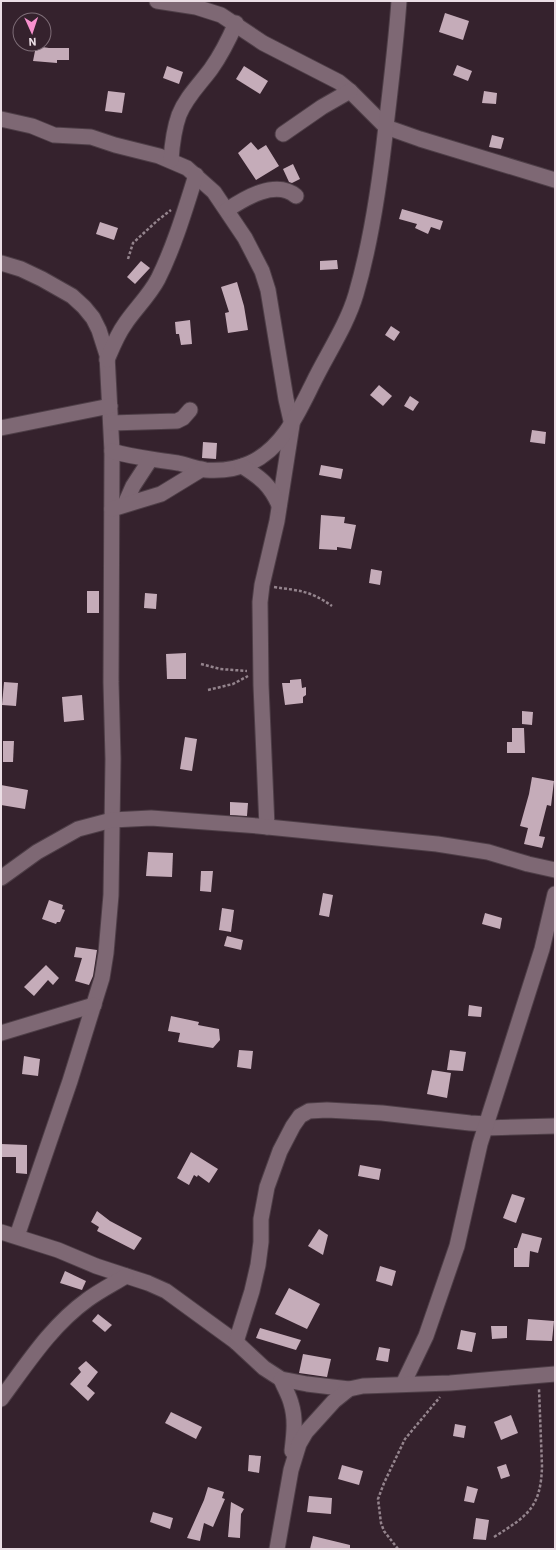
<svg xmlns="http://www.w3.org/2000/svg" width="556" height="1550" viewBox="0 0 556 1550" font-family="'IBM Plex Sans',sans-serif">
<rect width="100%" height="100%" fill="#35222d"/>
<g fill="#c5acb9">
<polygon points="445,13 469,21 463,40 439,32"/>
<polygon points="36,46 49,48 69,48 69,60 57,60 57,63 33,61"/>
<polygon points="457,65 472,71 468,81 453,75"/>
<polygon points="167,66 183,72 179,84 163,78"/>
<polygon points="244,66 268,81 260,94 236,79"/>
<polygon points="108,91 125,93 122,113 105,111"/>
<polygon points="484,91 497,93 496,104 482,103"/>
<polygon points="492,135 504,138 501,149 489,147"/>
<polygon points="251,142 258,150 266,145 279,166 256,180 238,153"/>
<polygon points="293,164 300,179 292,183 289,182 283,169"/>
<polygon points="402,209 443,221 440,230 431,227 428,234 415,228 417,224 399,219"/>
<polygon points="100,222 118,228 114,240 96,234"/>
<polygon points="337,260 338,269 320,270 320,261"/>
<polygon points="141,261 150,268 135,284 127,277"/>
<polygon points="237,282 244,306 248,330 228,333 225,313 229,312 221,287"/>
<polygon points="190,320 192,344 181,345 179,334 176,334 175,322"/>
<polygon points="391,326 400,332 394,341 385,335"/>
<polygon points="379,385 392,396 383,406 370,395"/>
<polygon points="410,396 419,402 413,411 404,406"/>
<polygon points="532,430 546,432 545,444 530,442"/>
<polygon points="203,442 217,443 216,459 202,458"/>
<polygon points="321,465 343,469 341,479 319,475"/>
<polygon points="321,515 345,517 344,523 356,525 351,549 337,547 337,550 319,549"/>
<polygon points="371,569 382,571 380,585 369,583"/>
<rect x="87" y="591" width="12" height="22"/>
<polygon points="145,593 157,594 156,609 144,608"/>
<polygon points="186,653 186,679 167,679 166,654"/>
<polygon points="301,679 302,688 306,687 306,695 303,697 303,703 285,705 282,683 290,683 290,680"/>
<polygon points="4,682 18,683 16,706 2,705"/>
<polygon points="82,695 84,720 64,722 62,697"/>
<polygon points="522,711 533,712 532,725 522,724"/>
<polygon points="512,728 524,728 525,753 507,753 507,742 512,742"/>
<polygon points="185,737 197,739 192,771 180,769"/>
<polygon points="3,741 14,741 13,762 3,762"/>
<polygon points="532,777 554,781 551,806 547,805 539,836 545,837 542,848 524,844 528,828 520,826 529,794"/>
<polygon points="1,785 28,790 25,809 1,805"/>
<polygon points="230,802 248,803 247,816 230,815"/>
<polygon points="148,852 173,853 172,877 146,876"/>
<polygon points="201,871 213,871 211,892 200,891"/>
<polygon points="323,893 333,895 329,917 319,915"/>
<polygon points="49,900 63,905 62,909 65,910 60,922 57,922 56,924 42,919"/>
<polygon points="222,908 234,910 231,932 219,930"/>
<polygon points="485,913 502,918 500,929 482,924"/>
<polygon points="227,936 243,940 241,950 224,946"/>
<polygon points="76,947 97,950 93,976 89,985 75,981 82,958 74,957"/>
<polygon points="46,965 59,978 53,985 48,980 34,996 24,987"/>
<polygon points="469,1005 482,1007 481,1017 468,1016"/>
<polygon points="171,1016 199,1022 198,1025 219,1029 220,1040 213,1048 178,1042 180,1033 168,1031"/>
<polygon points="239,1050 253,1051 251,1069 237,1067"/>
<polygon points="450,1050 466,1052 463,1071 447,1070"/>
<polygon points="24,1056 40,1059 38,1076 22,1074"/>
<polygon points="432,1070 451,1073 447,1098 427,1094"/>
<polygon points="1,1144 27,1145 27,1174 16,1173 16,1157 1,1157"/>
<polygon points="191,1152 218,1169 209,1183 198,1175 197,1177 194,1175 189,1185 177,1178"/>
<polygon points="360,1165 381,1169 379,1180 358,1176"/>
<polygon points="512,1194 525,1198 516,1223 503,1218"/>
<polygon points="97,1211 110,1221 142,1238 134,1250 97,1231 99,1227 91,1222"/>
<polygon points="319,1229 328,1235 323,1255 308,1246"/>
<polygon points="522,1233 542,1238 538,1253 530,1251 529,1267 514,1267 514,1248 517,1248"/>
<polygon points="380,1266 396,1271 392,1286 376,1281"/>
<polygon points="65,1271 86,1281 82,1290 60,1283"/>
<polygon points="289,1288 320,1304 307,1329 275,1314"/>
<polygon points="98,1314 112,1325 105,1332 92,1321"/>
<polygon points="528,1319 554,1321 552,1341 526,1340"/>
<polygon points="491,1326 507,1326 507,1338 492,1339"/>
<polygon points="260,1328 301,1340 296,1350 256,1338"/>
<polygon points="461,1330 476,1333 472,1352 457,1349"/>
<polygon points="379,1347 390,1349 388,1362 376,1360"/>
<polygon points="303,1354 331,1359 327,1377 299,1373"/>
<polygon points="86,1361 98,1372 87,1386 95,1393 88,1401 70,1384 81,1372 78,1368"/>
<polygon points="171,1412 202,1427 196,1439 165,1423"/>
<polygon points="511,1415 518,1433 501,1440 494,1422"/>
<polygon points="455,1424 466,1426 464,1438 453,1436"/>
<polygon points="249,1455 261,1456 259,1473 248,1471"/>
<polygon points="506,1464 510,1476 501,1479 497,1467"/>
<polygon points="342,1465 363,1471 359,1485 338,1479"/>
<polygon points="467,1486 478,1489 474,1503 464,1501"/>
<polygon points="208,1487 224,1492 222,1498 225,1499 213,1527 204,1523 200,1541 187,1538 204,1500"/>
<polygon points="309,1496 332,1498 331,1514 307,1512"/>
<polygon points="231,1502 244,1509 241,1514 240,1538 228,1537"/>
<polygon points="153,1512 173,1518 170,1529 150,1522"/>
<polygon points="476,1518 489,1520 486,1540 473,1539"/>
<polygon points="313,1536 350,1545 350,1549 310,1549"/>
</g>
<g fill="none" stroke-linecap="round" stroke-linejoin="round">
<defs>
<g id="minor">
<polyline points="157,1 196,7 221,15 263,43 339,82 350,91 386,127 420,139 555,180"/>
<polyline points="1,119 32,126 54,135 91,137 115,145 159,156 187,168 214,192 245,238 262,271 268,290 286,399 292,425 277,521 262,585 260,602 261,685 267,827"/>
<polyline points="283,134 322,107 350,91"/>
<path d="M 171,160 C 172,145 174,129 179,115 C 186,97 200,84 211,69 C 221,55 229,39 236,23"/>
<path d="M 227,210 C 245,198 276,179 296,196"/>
<polyline points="1,263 21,269 42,279 72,296 84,307 93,318 99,330 107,355 112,451 111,682 113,759 111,895 106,953 102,978 70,1081 17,1236"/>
<path d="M 107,360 C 112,348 117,335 125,324 C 135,309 149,296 158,279 C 174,247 185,210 196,175"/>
<polyline points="111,423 177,421 183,418 190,410"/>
<polyline points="1,428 110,406"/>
<path d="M 112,451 C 134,458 155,459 178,463 C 188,465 197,469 206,470 C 221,471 237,469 250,463 C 283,448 298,413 313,383 C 327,354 347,325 356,294 C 372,239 380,182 386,126 C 391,84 396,43 399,1"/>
<path d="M 242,466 C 261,478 270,485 279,505"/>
<polyline points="125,504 133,486 150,460"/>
<polyline points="112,509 161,494 202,469"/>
<polyline points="1,878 37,852 78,829 112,820 151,818 258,826 437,844 488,852 528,864 555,870"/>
<polyline points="1,1033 94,1005"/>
<polyline points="485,1128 555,1126"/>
<polyline points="1,1232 58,1250 96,1266 148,1283 166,1291 236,1342 264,1368 281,1379 307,1384 349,1389"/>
<polyline points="236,1342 252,1291 258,1265 261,1242 261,1219 267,1187 280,1151 293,1126 300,1116 309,1111 327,1110 382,1113 470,1123 487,1124"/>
<path d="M 281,1379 C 284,1387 289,1395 291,1403 C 296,1419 294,1434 292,1451"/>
<polyline points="403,1384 426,1336 457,1246 480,1144 542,949 555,894"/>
<path d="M 1,1399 C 27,1364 51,1326 87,1300 C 99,1291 113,1284 126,1276"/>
<polyline points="277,1549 291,1470 299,1444 306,1432 334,1401 349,1389 363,1386 450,1383 555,1374"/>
</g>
</defs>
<use href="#minor" stroke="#4e3e47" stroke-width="17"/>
<g stroke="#94848d" stroke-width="2.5" stroke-dasharray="3 2" stroke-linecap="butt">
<polyline points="128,259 133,243 158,220 171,210"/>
<path d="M 274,587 C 300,591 309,590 332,606"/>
<polyline points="201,664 220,669 247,671"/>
<polyline points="208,690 233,684 248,676"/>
<path d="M 494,1537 C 527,1516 541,1508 542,1466 L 539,1389"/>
<polyline points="398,1549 384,1531 381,1523 378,1499 384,1483 405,1439 440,1397"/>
</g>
<use href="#minor" stroke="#7e6874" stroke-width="15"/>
</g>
<rect width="556" height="1550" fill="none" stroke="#ebdee5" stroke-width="4"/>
<g transform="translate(32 32) rotate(177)"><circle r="19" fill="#35222d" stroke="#7e6d77"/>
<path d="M0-3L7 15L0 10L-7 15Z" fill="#f790cd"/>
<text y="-6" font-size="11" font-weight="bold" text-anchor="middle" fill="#ebdee5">N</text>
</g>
</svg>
